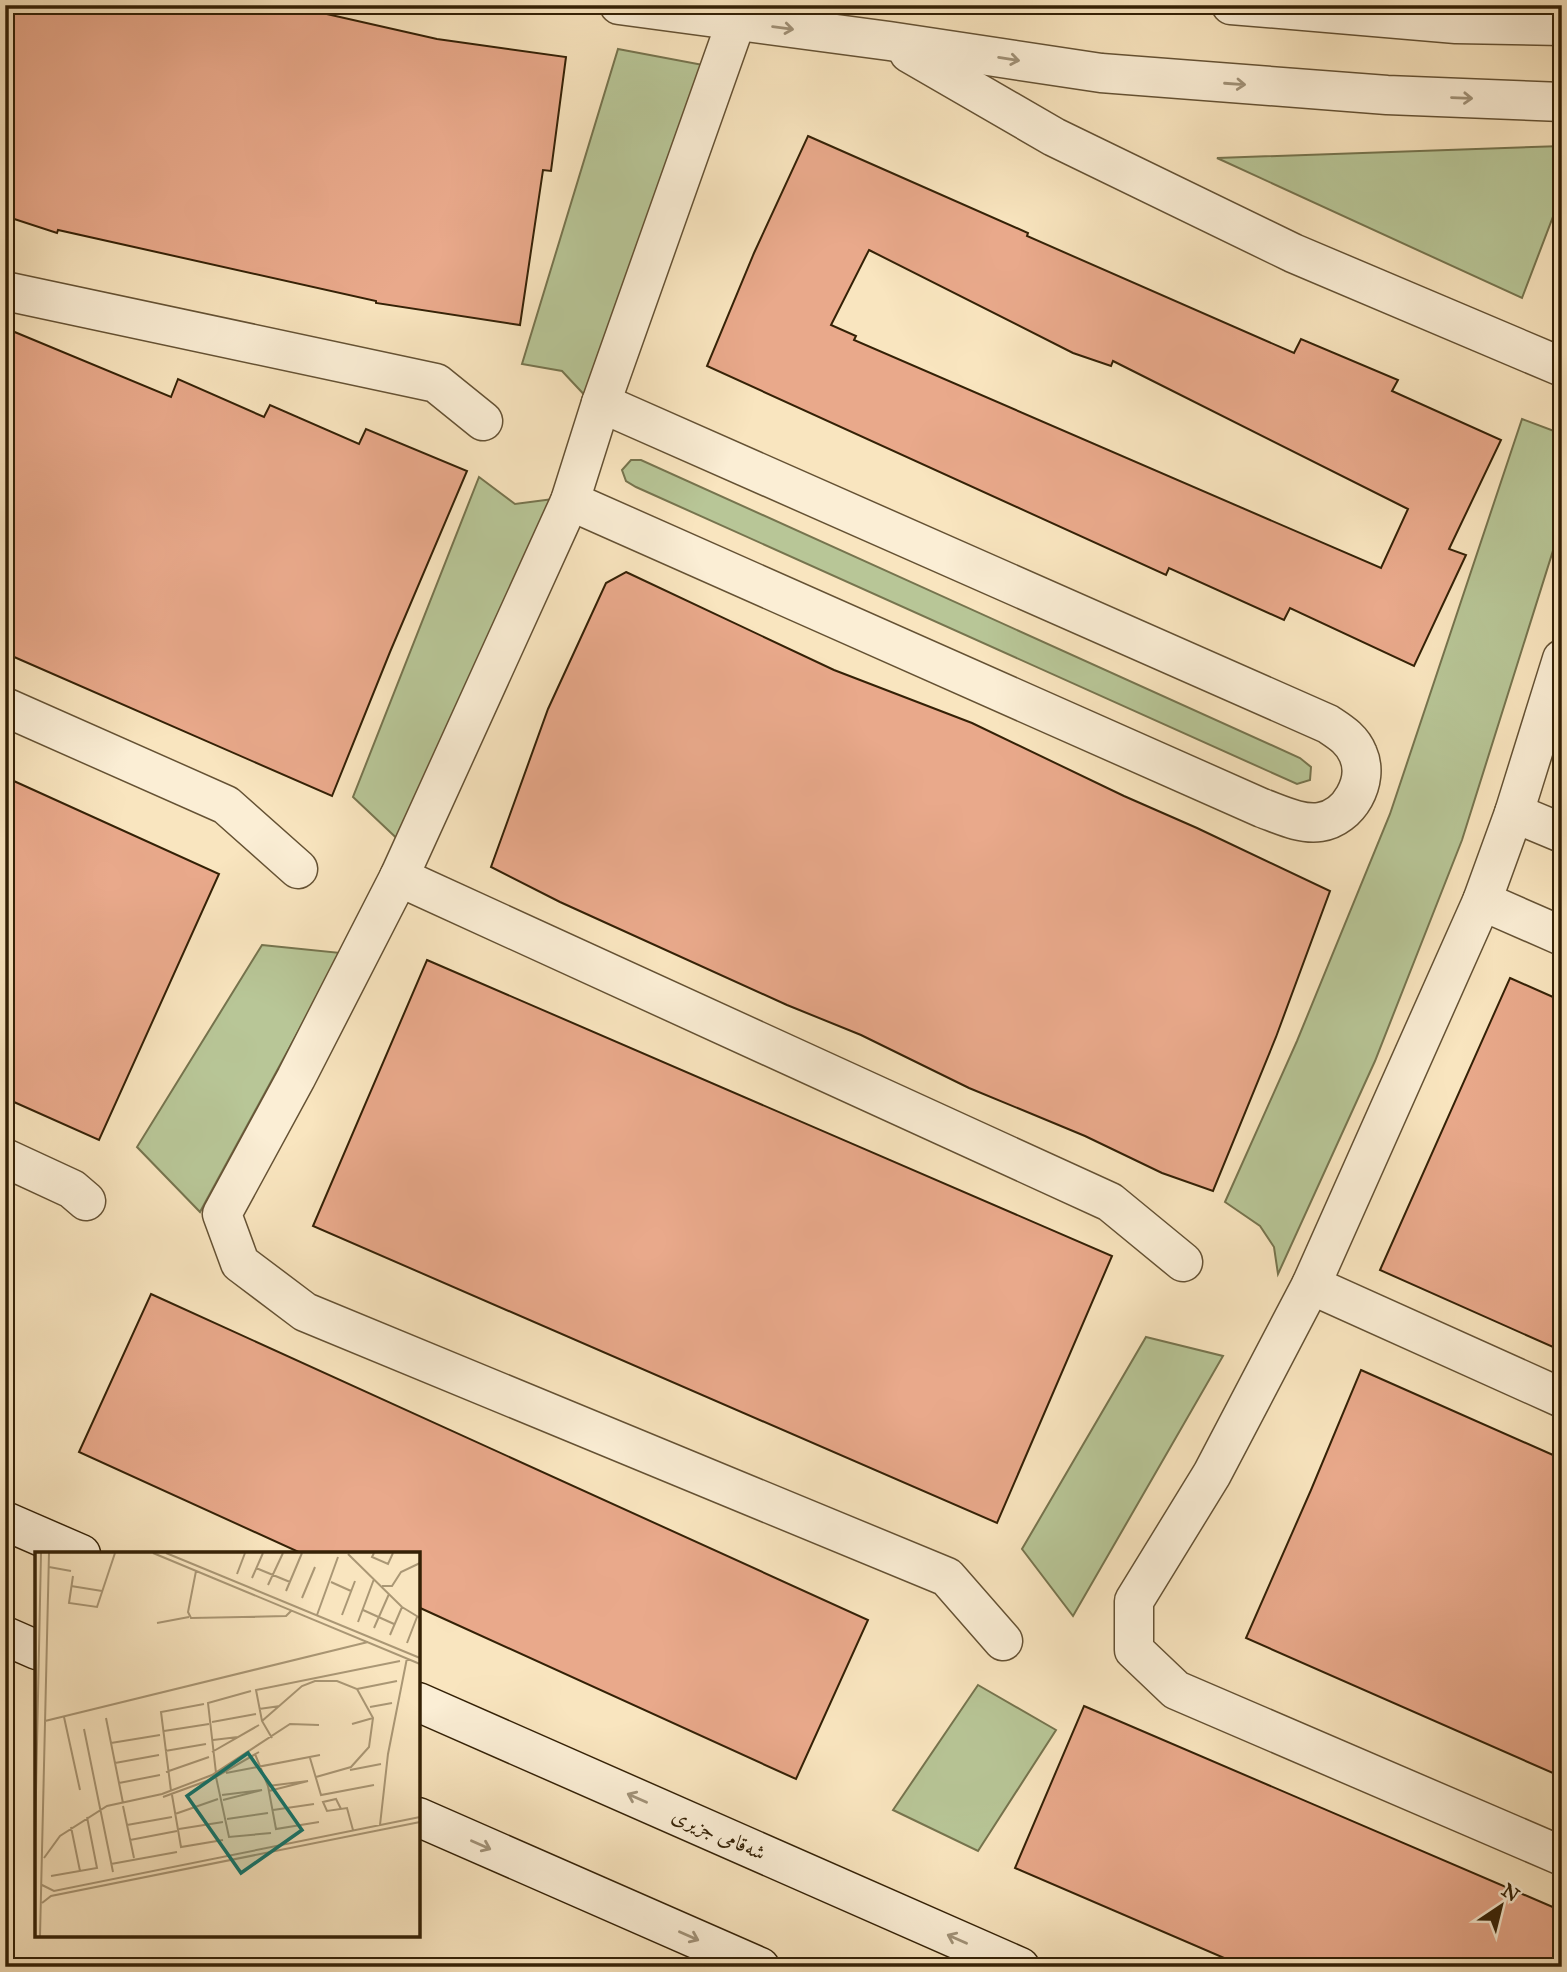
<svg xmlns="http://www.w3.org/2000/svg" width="1567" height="1972" viewBox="0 0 1567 1972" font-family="'IM FELL Great Primer',Amiri,serif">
<rect width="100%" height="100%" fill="#f9e5bf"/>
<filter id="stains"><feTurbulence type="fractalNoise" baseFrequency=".00286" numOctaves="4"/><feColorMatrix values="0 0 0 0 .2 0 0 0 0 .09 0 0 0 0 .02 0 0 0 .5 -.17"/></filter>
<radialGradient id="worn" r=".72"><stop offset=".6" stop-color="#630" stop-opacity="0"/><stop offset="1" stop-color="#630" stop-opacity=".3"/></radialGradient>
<g fill="#b8c697" stroke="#76744e" stroke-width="2">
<polygon points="618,49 703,65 592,403 562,371 522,364"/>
<polygon points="1562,146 1562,193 1522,298 1217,158"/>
<polygon points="1522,419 1562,434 1562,522 1462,840 1375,1061 1278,1274 1274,1247 1260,1226 1225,1202 1297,1041 1390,814"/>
<polygon points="631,460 641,460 1300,758 1311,767 1310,780 1297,784 636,487 626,481 622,470"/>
<polygon points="479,477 515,504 561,498 406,847 353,797"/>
<polygon points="262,945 341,953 200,1212 137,1147"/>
<polygon points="1146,1337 1223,1356 1073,1616 1022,1549"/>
<polygon points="978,1685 1056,1730 978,1851 893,1810"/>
</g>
<g fill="#e9a98b" stroke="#342106" stroke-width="2" fill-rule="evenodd">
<polygon points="5,5 287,5 437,39 566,57 551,171 543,170 520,325 376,303 376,301 58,230 57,233 5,216"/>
<path d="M 808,136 L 1028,233 L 1027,236 L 1294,353 L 1301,339 L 1398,380 L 1392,391 L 1501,440 L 1449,549 L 1466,555 L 1414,666 L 1290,608 L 1284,620 L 1169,568 L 1166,575 L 707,366 L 754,253 ZM 869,250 L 1073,353 L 1111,366 L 1113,361 L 1408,509 L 1381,568 L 854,340 L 856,336 L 831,325 Z"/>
<polygon points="5,328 171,397 178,379 264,417 270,405 359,444 366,429 467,471 390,652 332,796 5,653"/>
<polygon points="626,572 834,670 972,723 1124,796 1197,828 1330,891 1276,1037 1213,1191 1162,1173 1085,1136 969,1088 861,1035 787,1005 560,902 491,867 548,709 606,583"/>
<polygon points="5,777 219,874 99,1140 5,1098"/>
<polygon points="427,960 1112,1256 997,1523 313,1226"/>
<polygon points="1510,978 1562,1001 1562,1351 1380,1270"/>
<polygon points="151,1294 868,1620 796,1779 418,1607 418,1554 303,1554 79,1452"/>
<polygon points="1361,1370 1562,1459 1562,1777 1246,1638 1311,1490"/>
<polygon points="1084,1706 1562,1911 1562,1967 1245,1967 1015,1868"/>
</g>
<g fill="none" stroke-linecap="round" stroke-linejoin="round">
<defs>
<g id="street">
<polyline points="619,5 889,41 1101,73 1387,95 1562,102"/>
<polyline points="1231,5 1456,24 1562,26"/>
<polyline points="736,22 601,403 570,501 399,877 296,1078 222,1214 240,1263 305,1312 947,1577 1003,1641"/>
<polyline points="909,53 1054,137 1293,253 1562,367"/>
<polyline points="5,291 436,383 483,421"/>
<path d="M 570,501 L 1262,808 C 1279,814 1301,825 1320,822 C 1349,818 1370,781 1358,754 C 1352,739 1340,732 1328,724 L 601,403"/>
<polyline points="1562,659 1514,813 1482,901 1311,1285 1212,1474 1134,1601 1134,1650 1176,1690 1562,1856"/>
<polyline points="5,707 226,805 298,869"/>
<polyline points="1514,813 1562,833"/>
<polyline points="399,877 1110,1202 1183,1262"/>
<polyline points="1482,901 1562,936"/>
<polyline points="5,1158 72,1189 86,1201"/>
<polyline points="1311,1285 1562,1398"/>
</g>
<g id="secondary">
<polyline points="5,1521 81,1554"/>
<polyline points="5,1636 37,1650"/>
<polyline points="418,1702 1020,1967"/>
<polyline points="418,1817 760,1967"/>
</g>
</defs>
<use href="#street" stroke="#655234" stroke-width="41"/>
<use href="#secondary" stroke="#342106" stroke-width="41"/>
<use href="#street" stroke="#fbeed5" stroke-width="38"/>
<use href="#secondary" stroke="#fbeed5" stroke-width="38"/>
</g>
<defs><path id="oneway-shaft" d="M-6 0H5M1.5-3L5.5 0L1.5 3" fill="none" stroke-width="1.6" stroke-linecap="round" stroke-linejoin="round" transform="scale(1.75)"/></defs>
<g stroke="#a19278">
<use href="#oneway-shaft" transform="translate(783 28) rotate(7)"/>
<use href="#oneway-shaft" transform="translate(1009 59) rotate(9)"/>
<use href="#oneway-shaft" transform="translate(1235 84) rotate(4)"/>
<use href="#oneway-shaft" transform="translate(1462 98) rotate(2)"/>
<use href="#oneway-shaft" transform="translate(637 1798) rotate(-156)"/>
<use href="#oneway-shaft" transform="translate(481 1845) rotate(24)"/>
<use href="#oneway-shaft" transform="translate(689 1936) rotate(24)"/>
<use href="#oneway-shaft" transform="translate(957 1939) rotate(-156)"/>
</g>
<g text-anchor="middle" stroke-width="7" stroke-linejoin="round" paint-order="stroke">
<g font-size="21" fill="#342106" stroke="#fbeed5">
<text transform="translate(719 1834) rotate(24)" y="7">شەقامی جزیری</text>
</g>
</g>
<g transform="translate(35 1552)">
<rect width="385" height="385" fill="#f9e5bf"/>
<path fill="none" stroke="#aa9775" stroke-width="2" d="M 118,1 L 385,112M 131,1 L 385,106M 339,1 L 337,5 L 353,12 L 358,1M 313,2 L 367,55 L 385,66M 14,15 L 36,19M 221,16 L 255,30M 161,19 L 153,60 L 156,66 L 251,64 L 257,58M 202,22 L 210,1M 38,24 L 34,51 L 62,55 L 80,1M 217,26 L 228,1M 296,30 L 316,39M 233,33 L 248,1M 36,34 L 67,39M 347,34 L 357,34 L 366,20 L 385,11M 251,39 L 267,1M 267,46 L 280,15M 328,58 L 359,72M 282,63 L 303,5M 307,63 L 320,29M 323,70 L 339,27M 122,71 L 154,65M 339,76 L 354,42M 355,83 L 367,55M 372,91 L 382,65M 322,137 L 362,129M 335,155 L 357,151M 224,157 L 245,154M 29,165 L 45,238M 71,166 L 88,251M 10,169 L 333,90M 227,169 L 267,134 L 280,129 L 302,129 L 322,137 L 338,166 L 334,195 L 316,215 L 281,225M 177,170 L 221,162M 317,172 L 338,166M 49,177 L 78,320M 129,179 L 174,172M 237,186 L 227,169 L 221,138 L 365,109M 178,188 L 203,185M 76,191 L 125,183M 130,199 L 171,192M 177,200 L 224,173M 220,202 L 233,234 L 241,277 L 284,270M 275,206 L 286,243 L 339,233M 80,211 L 124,203M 315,218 L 346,212M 131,220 L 174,205M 181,221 L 173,151 L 216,139M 191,221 L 285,203M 181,225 L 194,285 L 236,281M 84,231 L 125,223M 233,234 L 273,229 L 234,239M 136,239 L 126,160 L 169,152M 137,243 L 146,295 L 188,288M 187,243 L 227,238 L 188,248M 128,245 L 177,227 L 224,200M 88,254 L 99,306M 306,257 L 301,247 L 288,250 L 292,259 L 312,256 L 318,278M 238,258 L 279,252M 140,262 L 183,247M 192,267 L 233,261M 92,273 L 137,265M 345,273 L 353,202 L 372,106M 36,275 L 45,319M 144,277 L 188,270M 0,288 L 6,1M 95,288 L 142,279M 9,306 L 25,284 L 72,254 L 127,242 L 177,223 L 255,172 L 284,173M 76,312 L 142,300M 16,324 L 62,316 L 52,265M 7,333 L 19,339 L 385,265M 7,351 L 16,344 L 385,270M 5,384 L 14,1"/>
<path fill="#0f766e" fill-opacity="0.15" stroke="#0f766e" stroke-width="3.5" d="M 213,201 L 267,278 L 206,321 L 152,244 Z"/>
<rect width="385" height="385" fill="none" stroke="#342106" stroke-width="3.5"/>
</g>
<rect width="1567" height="1972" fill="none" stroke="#f9e5bf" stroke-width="28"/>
<rect x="7" y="7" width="1553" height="1958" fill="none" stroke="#342106" stroke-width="3.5"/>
<rect x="14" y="14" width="1539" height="1944" fill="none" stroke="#342106" stroke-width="2"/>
<g transform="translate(1501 1906) rotate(35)" stroke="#fbeed5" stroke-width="5" paint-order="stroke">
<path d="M0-5L12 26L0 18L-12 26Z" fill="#342106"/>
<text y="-10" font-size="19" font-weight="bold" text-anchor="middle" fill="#342106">N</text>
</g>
<rect width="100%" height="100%" filter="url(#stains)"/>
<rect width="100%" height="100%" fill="url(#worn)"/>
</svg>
